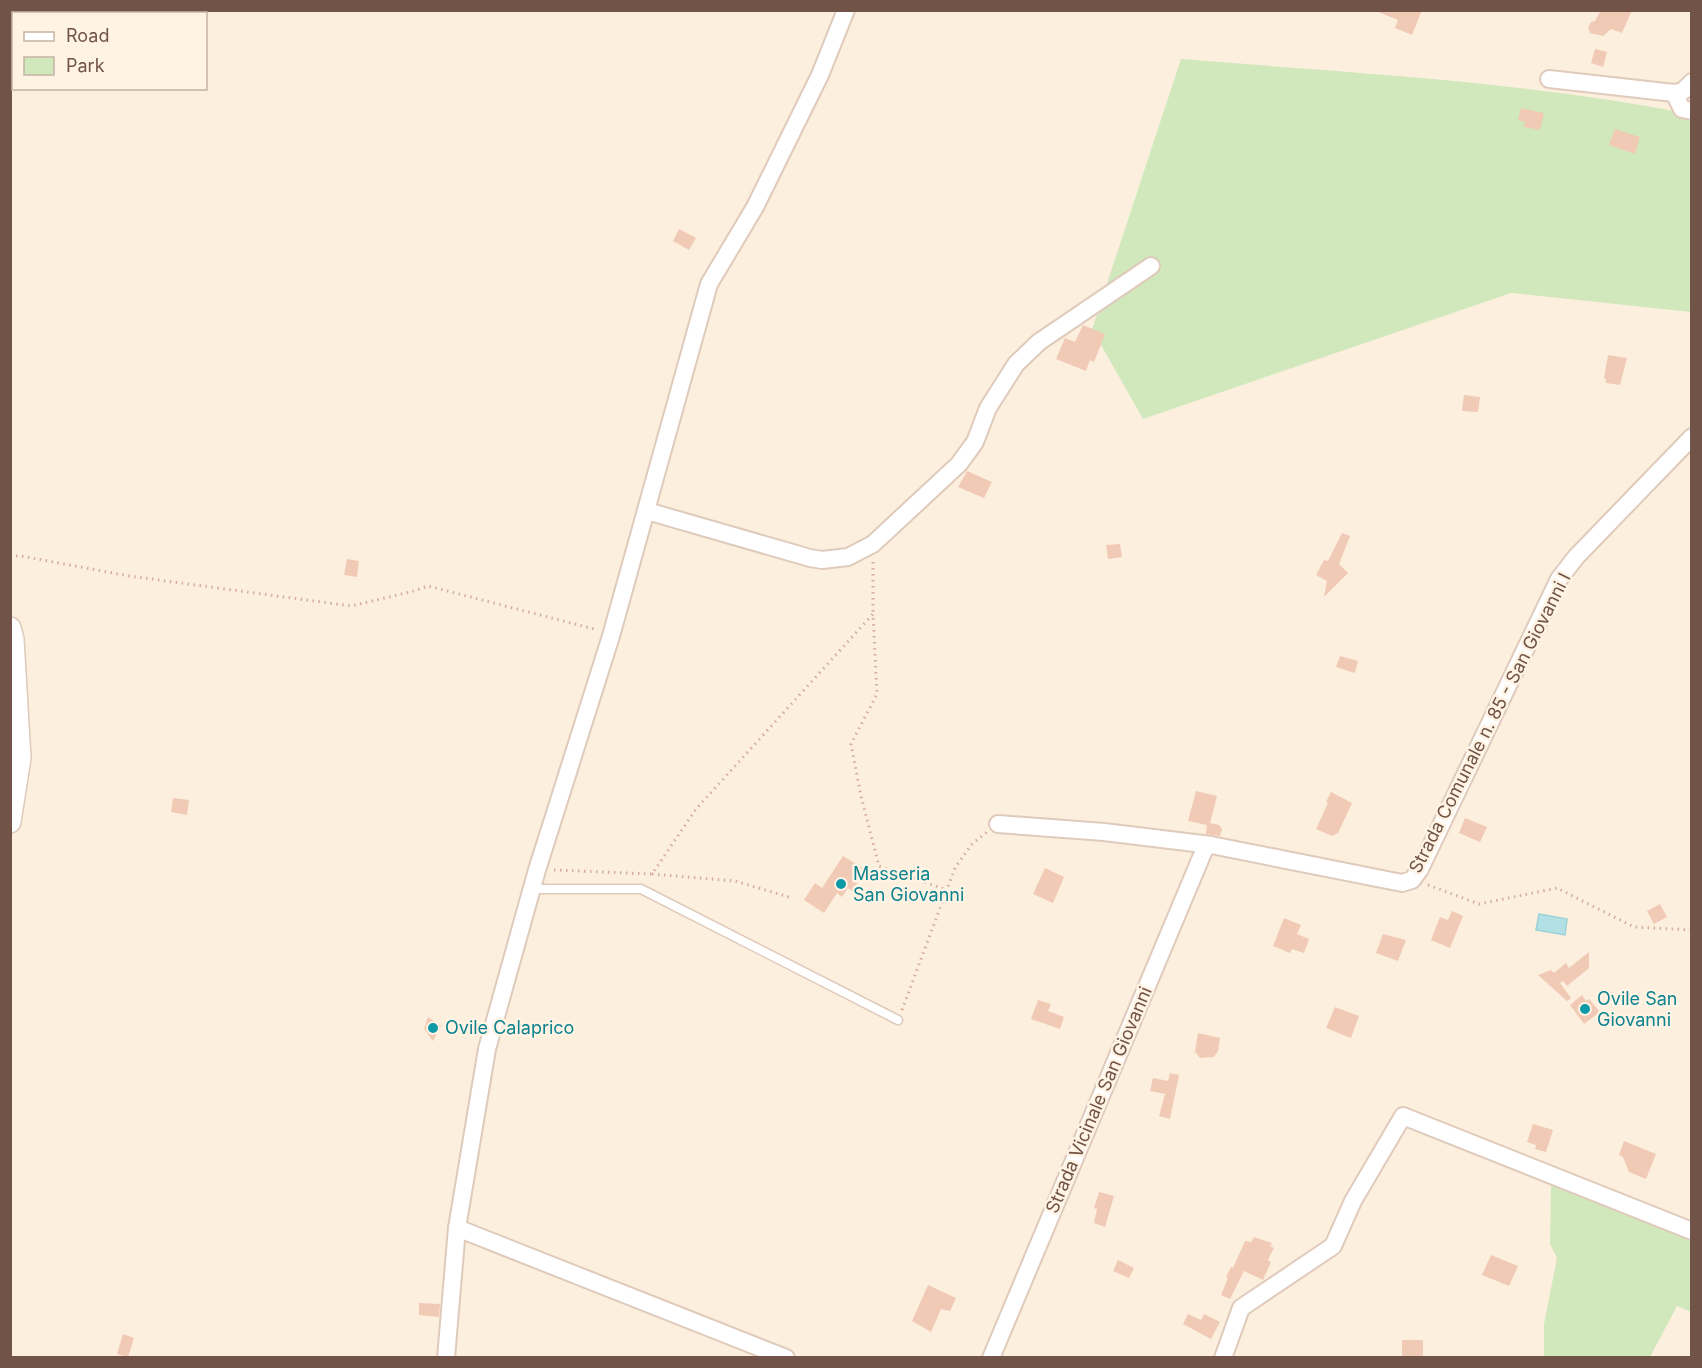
<svg xmlns="http://www.w3.org/2000/svg" width="1702" height="1368" viewBox="0 0 1702 1368" font-family="Inter,sans-serif">
<rect width="100%" height="100%" fill="#fcefde"/>
<g fill="#d1e8bd">
<path d="M 1181,59 C 1351,73 1523,81 1691,114 L 1691,312 L 1511,293 L 1143,419 L 1092,329 Z"/>
<polygon points="1551,1185 1661,1216 1691,1230 1691,1312 1677,1306 1650,1357 1544,1358 1544,1324 1557,1258 1550,1244"/>
</g>
<polygon fill="#b3e0e4" stroke="#9ad0d6" stroke-width="1.5" points="1539,914 1567,919 1565,935 1536,930"/>
<g fill="#f1cab6">
<polygon points="1422,10 1412,35 1395,28 1398,20 1376,11"/>
<polygon points="1601,10 1632,10 1622,33 1611,29 1603,36 1590,33 1588,28 1591,22 1595,21"/>
<polygon points="1595,49 1607,52 1603,67 1591,63"/>
<polygon points="1521,108 1544,113 1540,130 1524,127 1525,122 1518,120"/>
<polygon points="1615,129 1640,137 1635,154 1609,145"/>
<polygon points="679,229 696,238 689,250 673,241"/>
<polygon points="1083,325 1105,334 1094,362 1090,360 1086,371 1056,359 1065,338 1075,342"/>
<polygon points="1608,355 1627,358 1620,385 1606,383 1606,379 1604,378"/>
<polygon points="1464,395 1480,397 1478,412 1462,411"/>
<polygon points="967,471 992,482 984,498 958,487"/>
<polygon points="1342,533 1350,536 1339,564 1348,573 1324,597 1327,581 1316,575 1324,560 1328,561"/>
<polygon points="1120,544 1122,557 1108,559 1106,545"/>
<polygon points="347,559 359,561 357,577 344,575"/>
<polygon points="1340,656 1358,661 1355,673 1336,667"/>
<polygon points="1196,791 1217,796 1210,823 1219,825 1222,829 1220,836 1206,834 1207,825 1188,821"/>
<polygon points="1331,792 1352,803 1338,833 1332,836 1316,829 1328,803 1326,802"/>
<polygon points="173,798 189,800 187,815 171,812"/>
<polygon points="1465,818 1487,827 1480,842 1459,833"/>
<polygon points="843,856 866,870 852,891 848,888 842,897 837,893 824,913 804,900 815,883 822,888"/>
<polygon points="1045,868 1064,877 1053,903 1033,894"/>
<polygon points="1660,904 1667,917 1654,924 1647,911"/>
<polygon points="1452,911 1463,916 1450,948 1431,940 1440,917 1448,920"/>
<polygon points="1284,918 1301,925 1297,934 1309,939 1304,953 1292,949 1290,953 1273,946"/>
<polygon points="1383,934 1406,940 1398,961 1376,953"/>
<polygon points="1589,952 1589,968 1567,986 1563,981 1560,983 1571,998 1567,1001 1538,975 1551,970 1554,973 1566,963 1569,968"/>
<polygon points="1582,995 1586,1001 1589,999 1600,1012 1584,1024 1570,1005"/>
<polygon points="1038,1000 1051,1004 1048,1011 1064,1017 1060,1029 1031,1019"/>
<polygon points="1335,1007 1359,1016 1351,1038 1326,1028"/>
<polygon points="428,1017 441,1026 433,1041 424,1029"/>
<polygon points="1198,1033 1220,1038 1218,1051 1214,1057 1200,1058 1195,1052"/>
<polygon points="1170,1073 1179,1075 1170,1119 1159,1116 1165,1094 1150,1091 1153,1078 1168,1081"/>
<polygon points="1533,1124 1553,1130 1546,1152 1535,1149 1536,1145 1527,1142"/>
<polygon points="1624,1141 1656,1154 1646,1179 1629,1172 1623,1157 1619,1155"/>
<polygon points="1099,1192 1114,1196 1105,1227 1094,1223 1097,1209 1094,1208"/>
<polygon points="1254,1237 1272,1243 1270,1246 1274,1248 1268,1260 1271,1262 1263,1280 1244,1271 1230,1299 1221,1295 1228,1278 1226,1277 1231,1267 1233,1268 1245,1241 1251,1242"/>
<polygon points="1491,1255 1518,1266 1509,1286 1482,1275"/>
<polygon points="1118,1260 1134,1268 1129,1278 1113,1271"/>
<polygon points="928,1285 956,1298 950,1311 941,1309 931,1332 912,1321"/>
<polygon points="419,1303 440,1304 439,1317 419,1315"/>
<polygon points="1188,1314 1201,1320 1204,1314 1220,1322 1211,1339 1183,1324"/>
<polygon points="123,1334 134,1338 128,1357 117,1354"/>
<rect x="1402" y="1340" width="21" height="18"/>
</g>
<g fill="none" stroke-linecap="round" stroke-linejoin="round">
<defs>
<polyline id="service" points="532,889 641,889 898,1020"/>
<g id="minor">
<polyline points="1549,79 1674,93"/>
<polyline points="1692,82 1683,91 1674,93 1682,109 1692,111"/>
<polyline points="647,511 810,558 822,560 848,557 873,544 959,464 975,442 988,408 1016,364 1039,342 1151,266"/>
<polyline points="998,824 1104,832 1211,845 1402,883 1412,880 1420,869 1559,579 1576,557 1692,437"/>
<polyline points="457,1228 786,1358"/>
<polyline points="446,1358 457,1228 487,1049 537,870 611,636 709,284 755,207 820,75 846,10"/>
<polyline points="991,1358 1205,848 1211,845"/>
<polyline points="1223,1358 1241,1308 1333,1246 1353,1201 1403,1116 1692,1231"/>
</g>
<polyline id="tertiary" points="10,628 13,639 20,758 10,822"/>
</defs>
<use href="#service" stroke="#dfcabb" stroke-width="11"/>
<use href="#minor" stroke="#dfcabb" stroke-width="20"/>
<use href="#tertiary" stroke="#dfcabb" stroke-width="24"/>
<g stroke="#d5ae9a" stroke-width="3" stroke-dasharray="1.5 4.5" stroke-linecap="butt">
<polyline points="10,556 21,556 129,576 351,606 414,591 428,586 598,630"/>
<polyline points="873,562 873,614"/>
<polyline points="554,870 652,874 696,809 873,614 877,694 851,744 861,796 879,866 947,890"/>
<polyline points="652,874 735,881 789,897"/>
<polyline points="1428,885 1479,904 1557,888 1634,927 1692,930"/>
<polyline points="902,1010 955,868 971,845 987,832"/>
</g>
<use href="#service" stroke="#fff" stroke-width="8"/>
<use href="#minor" stroke="#fff" stroke-width="16"/>
<use href="#tertiary" stroke="#fff" stroke-width="21"/>
</g>
<g fill="#0f9aa8" stroke="#fff3e4" stroke-width="2">
<circle cx="841" cy="884" r="6"/>
<circle cx="1585" cy="1009" r="6"/>
<circle cx="433" cy="1028" r="6"/>
</g>
<g text-anchor="middle" stroke-width="5" stroke-linejoin="round" paint-order="stroke">
<g font-size="18" fill="#715447" stroke="#fff3e4">
<text transform="translate(1490 723) rotate(-63)" y="6">Strada Comunale n. 85 - San Giovanni I</text>
<text transform="translate(1099 1100) rotate(-67)" y="6">Strada Vicinale San Giovanni</text>
</g>
<g font-size="18" fill="#0d838f" stroke="#fff3e4" text-anchor="start">
<text x="853" y="880">Masseria<tspan x="853" dy="21">San Giovanni</tspan></text>
<text x="1597" y="1005">Ovile San<tspan x="1597" dy="21">Giovanni</tspan></text>
<text x="445" y="1034">Ovile Calaprico</text>
</g>
</g>
<rect width="1702" height="1368" fill="none" stroke="#715447" stroke-width="24"/>
<rect x="12" y="12" width="195" height="78" fill="#fff3e4" stroke="#c6b3a5" stroke-width="1.5"/>
<rect x="24" y="32" width="30" height="9" fill="#ffffff" stroke="#c6b3a5" stroke-width="1.5"/>
<text x="66" y="42" font-size="18" fill="#715447">Road</text>
<rect x="24" y="57" width="30" height="18" fill="#d1e8bd" stroke="#c6b3a5" stroke-width="1.5"/>
<text x="66" y="72" font-size="18" fill="#715447">Park</text>
</svg>
